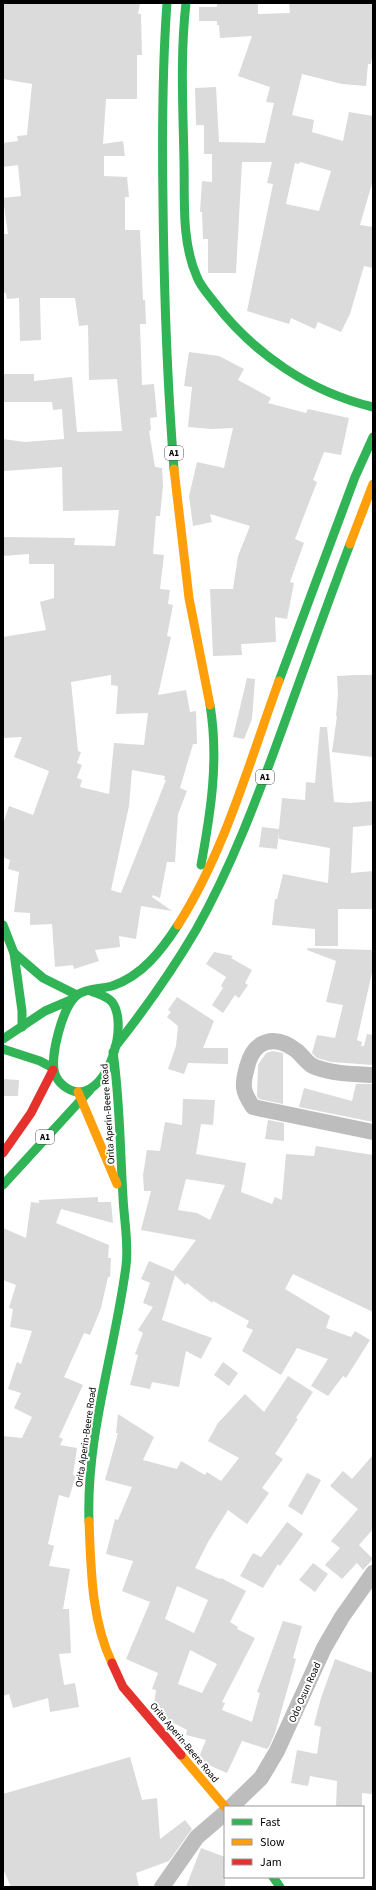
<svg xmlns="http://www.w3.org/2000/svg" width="376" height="1890" viewBox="0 0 376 1890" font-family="'Source Sans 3',sans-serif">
<rect width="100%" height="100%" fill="#fff"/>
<g fill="#dbdbdb" fill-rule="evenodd">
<path d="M 3,3 L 140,3 L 138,14 L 141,14 L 142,55 L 137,55 L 137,99 L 106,99 L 103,144 L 123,141 L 125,156 L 104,156 L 104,176 L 127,177 L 129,197 L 125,197 L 125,230 L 140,230 L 143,300 L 145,300 L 146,324 L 140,324 L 142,385 L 154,384 L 157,417 L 150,418 L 151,430 L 149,431 L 155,467 L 162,468 L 163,486 L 160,516 L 156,516 L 153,554 L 164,555 L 160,589 L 170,590 L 168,604 L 173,605 L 167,636 L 171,637 L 158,695 L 186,690 L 190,712 L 196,711 L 197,744 L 193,744 L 180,788 L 187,791 L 178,814 L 175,862 L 167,862 L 160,898 L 153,895 L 152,897 L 172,911 L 141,906 L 136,939 L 119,936 L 120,947 L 95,950 L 99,961 L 74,969 L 73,965 L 55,967 L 52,924 L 30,925 L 30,913 L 14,912 L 19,872 L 8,869 L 10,860 L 3,857 L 3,824 L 9,806 L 33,815 L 49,771 L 14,757 L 22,737 L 3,738 L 3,637 L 46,630 L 40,602 L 54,598 L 54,564 L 29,564 L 29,554 L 3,556 L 3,537 L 75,538 L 74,545 L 115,546 L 119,510 L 63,511 L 62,467 L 3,471 L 3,439 L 25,442 L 64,439 L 62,409 L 53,410 L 52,402 L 3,402 L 3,374 L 34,374 L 34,381 L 72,377 L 77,432 L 122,431 L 117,379 L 89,380 L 88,325 L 79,326 L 75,298 L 40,298 L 41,340 L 20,341 L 19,298 L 7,299 L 6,293 L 3,293 L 3,234 L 8,234 L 3,198 L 21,196 L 18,165 L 3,167 L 3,143 L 18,141 L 17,136 L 27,135 L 32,84 L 3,79 ZM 111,675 L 111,685 L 118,686 L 116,714 L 148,713 L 144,745 L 114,743 L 109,794 L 80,787 L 82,780 L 77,778 L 82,765 L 77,763 L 81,752 L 78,751 L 71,682 ZM 132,770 L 165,776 L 164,780 L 166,780 L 121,893 L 111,890 L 129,806 Z"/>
<path d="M 217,3 L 258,3 L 258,14 L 290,13 L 289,3 L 373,3 L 373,50 L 371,64 L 368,64 L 366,86 L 342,84 L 302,74 L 292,115 L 314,120 L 312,132 L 343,141 L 349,112 L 373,116 L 373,180 L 360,225 L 373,227 L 373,268 L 364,266 L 350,314 L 341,332 L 318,322 L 315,329 L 291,318 L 289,324 L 247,311 L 273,184 L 267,183 L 272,162 L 242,162 L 236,273 L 208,273 L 208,239 L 203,239 L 202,212 L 200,212 L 202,181 L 212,182 L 212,154 L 204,154 L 204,125 L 196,125 L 195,88 L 216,87 L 219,142 L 265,143 L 274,103 L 266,102 L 270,87 L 238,76 L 252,36 L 220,38 L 219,25 L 217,25 L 217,21 L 199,21 L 199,7 L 217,7 ZM 300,162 L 331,171 L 319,211 L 286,204 L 295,163 L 299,164 Z"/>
<polygon points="189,352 219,356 244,369 238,380 271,398 268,403 306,413 308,409 349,418 341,455 324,452 313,480 317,482 295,539 304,543 290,582 294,583 287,619 275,617 276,642 241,644 242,655 213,656 210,589 233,589 238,556 250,526 210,514 212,522 193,526 189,496 197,462 224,468 233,428 211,429 188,427 192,387 184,386"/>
<polygon points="356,675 373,675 373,757 332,752 337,716 336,716 338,694 337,676"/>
<polygon points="247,678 255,679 252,719 244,739 233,737"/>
<polygon points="320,727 327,727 334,802 350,803 373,801 373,825 353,827 351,873 373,871 373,909 338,909 338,946 315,946 315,929 272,925 275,899 277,899 283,874 328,883 330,848 279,839 279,832 277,849 259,847 262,827 279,829 282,798 305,800 306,782 315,783"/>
<polygon points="308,948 373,950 373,968 357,1040 362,1042 361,1046 364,1046 367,1034 373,1035 373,1065 331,1062 317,1058 312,1053 317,1035 335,1038 343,1005 326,1002 336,961 307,950"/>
<polygon points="214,952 233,956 231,958 252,970 245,983 248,985 239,998 235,995 223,1013 212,1005 223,988 221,986 226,977 206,964"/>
<polygon points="177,997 214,1021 203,1048 228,1048 228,1064 188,1063 184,1074 168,1069 176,1046 178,1026 167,1017 171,1012 168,1010"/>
<polygon points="273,1051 283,1053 283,1104 259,1099 257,1096 258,1065 266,1053"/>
<polygon points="3,1079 19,1080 18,1096 3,1096"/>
<polygon points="356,1084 373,1084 373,1122 299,1107 304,1088 352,1101"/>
<path d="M 183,1099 L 215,1100 L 213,1125 L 201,1124 L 196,1154 L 246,1163 L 241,1192 L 272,1204 L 275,1197 L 282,1200 L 286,1154 L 314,1156 L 316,1146 L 373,1155 L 373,1312 L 293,1274 L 285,1289 L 330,1316 L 326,1328 L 351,1337 L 355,1331 L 370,1340 L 346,1378 L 343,1376 L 328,1396 L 311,1386 L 328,1359 L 297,1348 L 281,1375 L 242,1351 L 253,1330 L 246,1327 L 249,1321 L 213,1301 L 212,1303 L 187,1283 L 185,1285 L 175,1275 L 162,1320 L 212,1338 L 201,1359 L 186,1351 L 179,1387 L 152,1382 L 150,1389 L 130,1385 L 138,1355 L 135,1354 L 143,1333 L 138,1330 L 153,1307 L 143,1303 L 150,1283 L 141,1279 L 149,1261 L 173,1271 L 196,1240 L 141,1230 L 151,1191 L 144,1191 L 143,1175 L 147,1150 L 160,1151 L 165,1122 L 182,1125 ZM 186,1179 L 225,1185 L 210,1220 L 197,1213 L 178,1210 Z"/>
<polygon points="268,1120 284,1123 284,1141 265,1139"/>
<polygon points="98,1197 98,1202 111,1202 113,1223 61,1209 56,1223 109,1245 108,1258 111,1258 110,1277 108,1277 101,1308 90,1335 84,1333 64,1377 83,1385 59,1437 63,1439 60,1445 77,1448 73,1475 76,1475 69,1498 59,1495 48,1544 54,1546 49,1566 70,1569 63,1609 69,1609 71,1653 59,1654 64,1685 75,1683 79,1707 50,1712 48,1698 13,1708 9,1694 3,1696 3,1436 22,1438 32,1417 14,1408 21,1393 8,1389 17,1362 21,1364 32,1331 10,1327 13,1309 9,1308 16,1285 3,1280 3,1228 26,1238 31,1202 39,1203 39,1200"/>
<polygon points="223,1362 238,1373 229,1386 214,1375"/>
<path d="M 288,1376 L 313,1392 L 296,1418 L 298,1419 L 275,1454 L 283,1459 L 262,1488 L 269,1493 L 247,1524 L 228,1510 L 208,1542 L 195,1568 L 220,1579 L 221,1578 L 246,1591 L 230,1622 L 238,1627 L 237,1629 L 255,1638 L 222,1702 L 225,1703 L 222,1710 L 252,1722 L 260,1693 L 257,1692 L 283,1621 L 302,1626 L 293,1658 L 296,1659 L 275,1733 L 269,1747 L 267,1749 L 242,1741 L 227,1773 L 204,1763 L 199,1757 L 206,1740 L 186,1735 L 187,1730 L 166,1719 L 154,1704 L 156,1690 L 152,1689 L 158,1673 L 126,1659 L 150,1602 L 122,1591 L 133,1561 L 106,1554 L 115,1519 L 118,1520 L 132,1487 L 105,1480 L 118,1433 L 116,1433 L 118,1414 L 154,1437 L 143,1460 L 177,1469 L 181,1461 L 205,1475 L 207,1472 L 221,1481 L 239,1458 L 208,1441 L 218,1423 L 245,1394 L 264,1412 ZM 177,1586 L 208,1600 L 194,1633 L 165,1619 ZM 190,1650 L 217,1664 L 202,1693 L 178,1684 Z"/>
<polygon points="373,1455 373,1529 359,1545 373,1559 363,1570 357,1563 342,1579 325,1565 340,1548 331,1541 358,1509 330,1486 343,1471 352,1479"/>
<polygon points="307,1473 321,1480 302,1515 288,1506"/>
<polygon points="287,1522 303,1534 280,1566 278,1564 263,1588 240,1576 253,1553 261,1557"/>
<polygon points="313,1563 328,1574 315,1592 299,1580"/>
<polygon points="335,1659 373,1673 373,1787 372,1794 362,1793 362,1807 336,1807 337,1781 310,1776 308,1786 291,1783 297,1750 317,1754 321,1727 314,1725 321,1698"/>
<polygon points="130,1757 142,1800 157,1798 160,1839 185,1820 192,1829 169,1861 136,1873 139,1887 11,1887 3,1869 3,1794"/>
<polygon points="201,1848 225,1857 225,1887 186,1887"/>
</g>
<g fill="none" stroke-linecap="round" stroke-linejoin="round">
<g stroke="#bdbdbd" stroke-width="16">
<path d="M 373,1075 C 353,1074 334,1074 315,1067 C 308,1065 303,1056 297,1051 C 275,1034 254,1039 247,1067 C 242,1085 242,1091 253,1107 L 373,1132"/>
<polyline points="231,1807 261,1778 277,1751 324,1648 342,1617 373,1573"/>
<polyline points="162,1887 197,1837 225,1813"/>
</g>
<g stroke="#30b455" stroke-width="9">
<path d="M 167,3 C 162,70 162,136 163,203 C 164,291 167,380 174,469"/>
<path d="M 186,3 C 180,56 183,108 184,161 C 185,199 181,241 197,277 C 201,287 208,294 214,302 C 254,354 310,392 373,407"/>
<polyline points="279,681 355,477 373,437"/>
<path d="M 201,865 C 211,811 219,759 210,705"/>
<polyline points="3,925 14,953 22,1011 22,1027"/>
<polyline points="14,953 43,978 77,995"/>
<path d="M 91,991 C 98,994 107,996 112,1002 C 129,1024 109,1093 78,1092 C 68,1091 58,1083 55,1074 C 49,1058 63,1005 77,995 C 87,988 101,989 112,986 C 142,976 161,951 178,925"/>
<polyline points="3,1039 45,1011 73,999"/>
<path d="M 115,1047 C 145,1009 172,971 196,930 C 232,866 258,796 283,727 C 305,666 327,605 350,544"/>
<polyline points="3,1049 40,1061 53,1068"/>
<polyline points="3,1185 90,1090"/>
<path d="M 89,1521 C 86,1435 115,1351 126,1266 C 129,1244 124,1220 123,1197 C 120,1148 120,1100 113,1052"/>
<polyline points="273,1877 280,1887"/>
</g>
<g stroke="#ff9f0a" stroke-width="9">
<polyline points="174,469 189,598 210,705"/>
<polyline points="350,544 373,484"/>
<path d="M 178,925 C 225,851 249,763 279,681"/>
<polyline points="78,1092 117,1184"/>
<path d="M 89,1521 C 91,1568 91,1619 112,1663"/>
<polyline points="181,1755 225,1807"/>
</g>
<g stroke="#e5322d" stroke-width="9">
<polyline points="3,1153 31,1113 53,1070"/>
<polyline points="112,1663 123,1687 181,1755"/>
</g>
</g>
<g text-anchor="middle" stroke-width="4" stroke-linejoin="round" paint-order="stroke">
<g fill="#fff" stroke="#4c4c4c" stroke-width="1">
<rect x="165" y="446" width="18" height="14" rx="3"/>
<rect x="256" y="770" width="18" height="14" rx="3"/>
<rect x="36" y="1130" width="18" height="14" rx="3"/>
</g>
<g font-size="9" font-weight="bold" fill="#000">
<text x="174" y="456">A1</text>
<text x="265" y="780">A1</text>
<text x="45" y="1140">A1</text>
</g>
<g font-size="10" fill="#000" stroke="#fff">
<text transform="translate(107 1114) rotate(-94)" y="4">Orita Aperin-Beere Road</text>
<text transform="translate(85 1437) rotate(-82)" y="4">Orita Aperin-Beere Road</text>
<text transform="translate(304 1692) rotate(-66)" y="4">Odo Osun Road</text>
<text transform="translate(185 1742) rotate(50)" y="4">Orita Aperin-Beere Road</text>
</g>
</g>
<rect width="376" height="1890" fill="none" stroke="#000000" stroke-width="8"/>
<rect x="224" y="1806" width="140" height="72" fill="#ffffff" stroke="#999999"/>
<rect x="232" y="1819" width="20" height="6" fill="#30b455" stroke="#999999"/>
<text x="260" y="1826" font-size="12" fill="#000000">Fast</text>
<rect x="232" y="1839" width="20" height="6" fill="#ff9f0a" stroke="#999999"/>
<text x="260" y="1846" font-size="12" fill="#000000">Slow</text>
<rect x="232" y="1859" width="20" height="6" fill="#e5322d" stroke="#999999"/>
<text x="260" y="1866" font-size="12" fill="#000000">Jam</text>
</svg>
